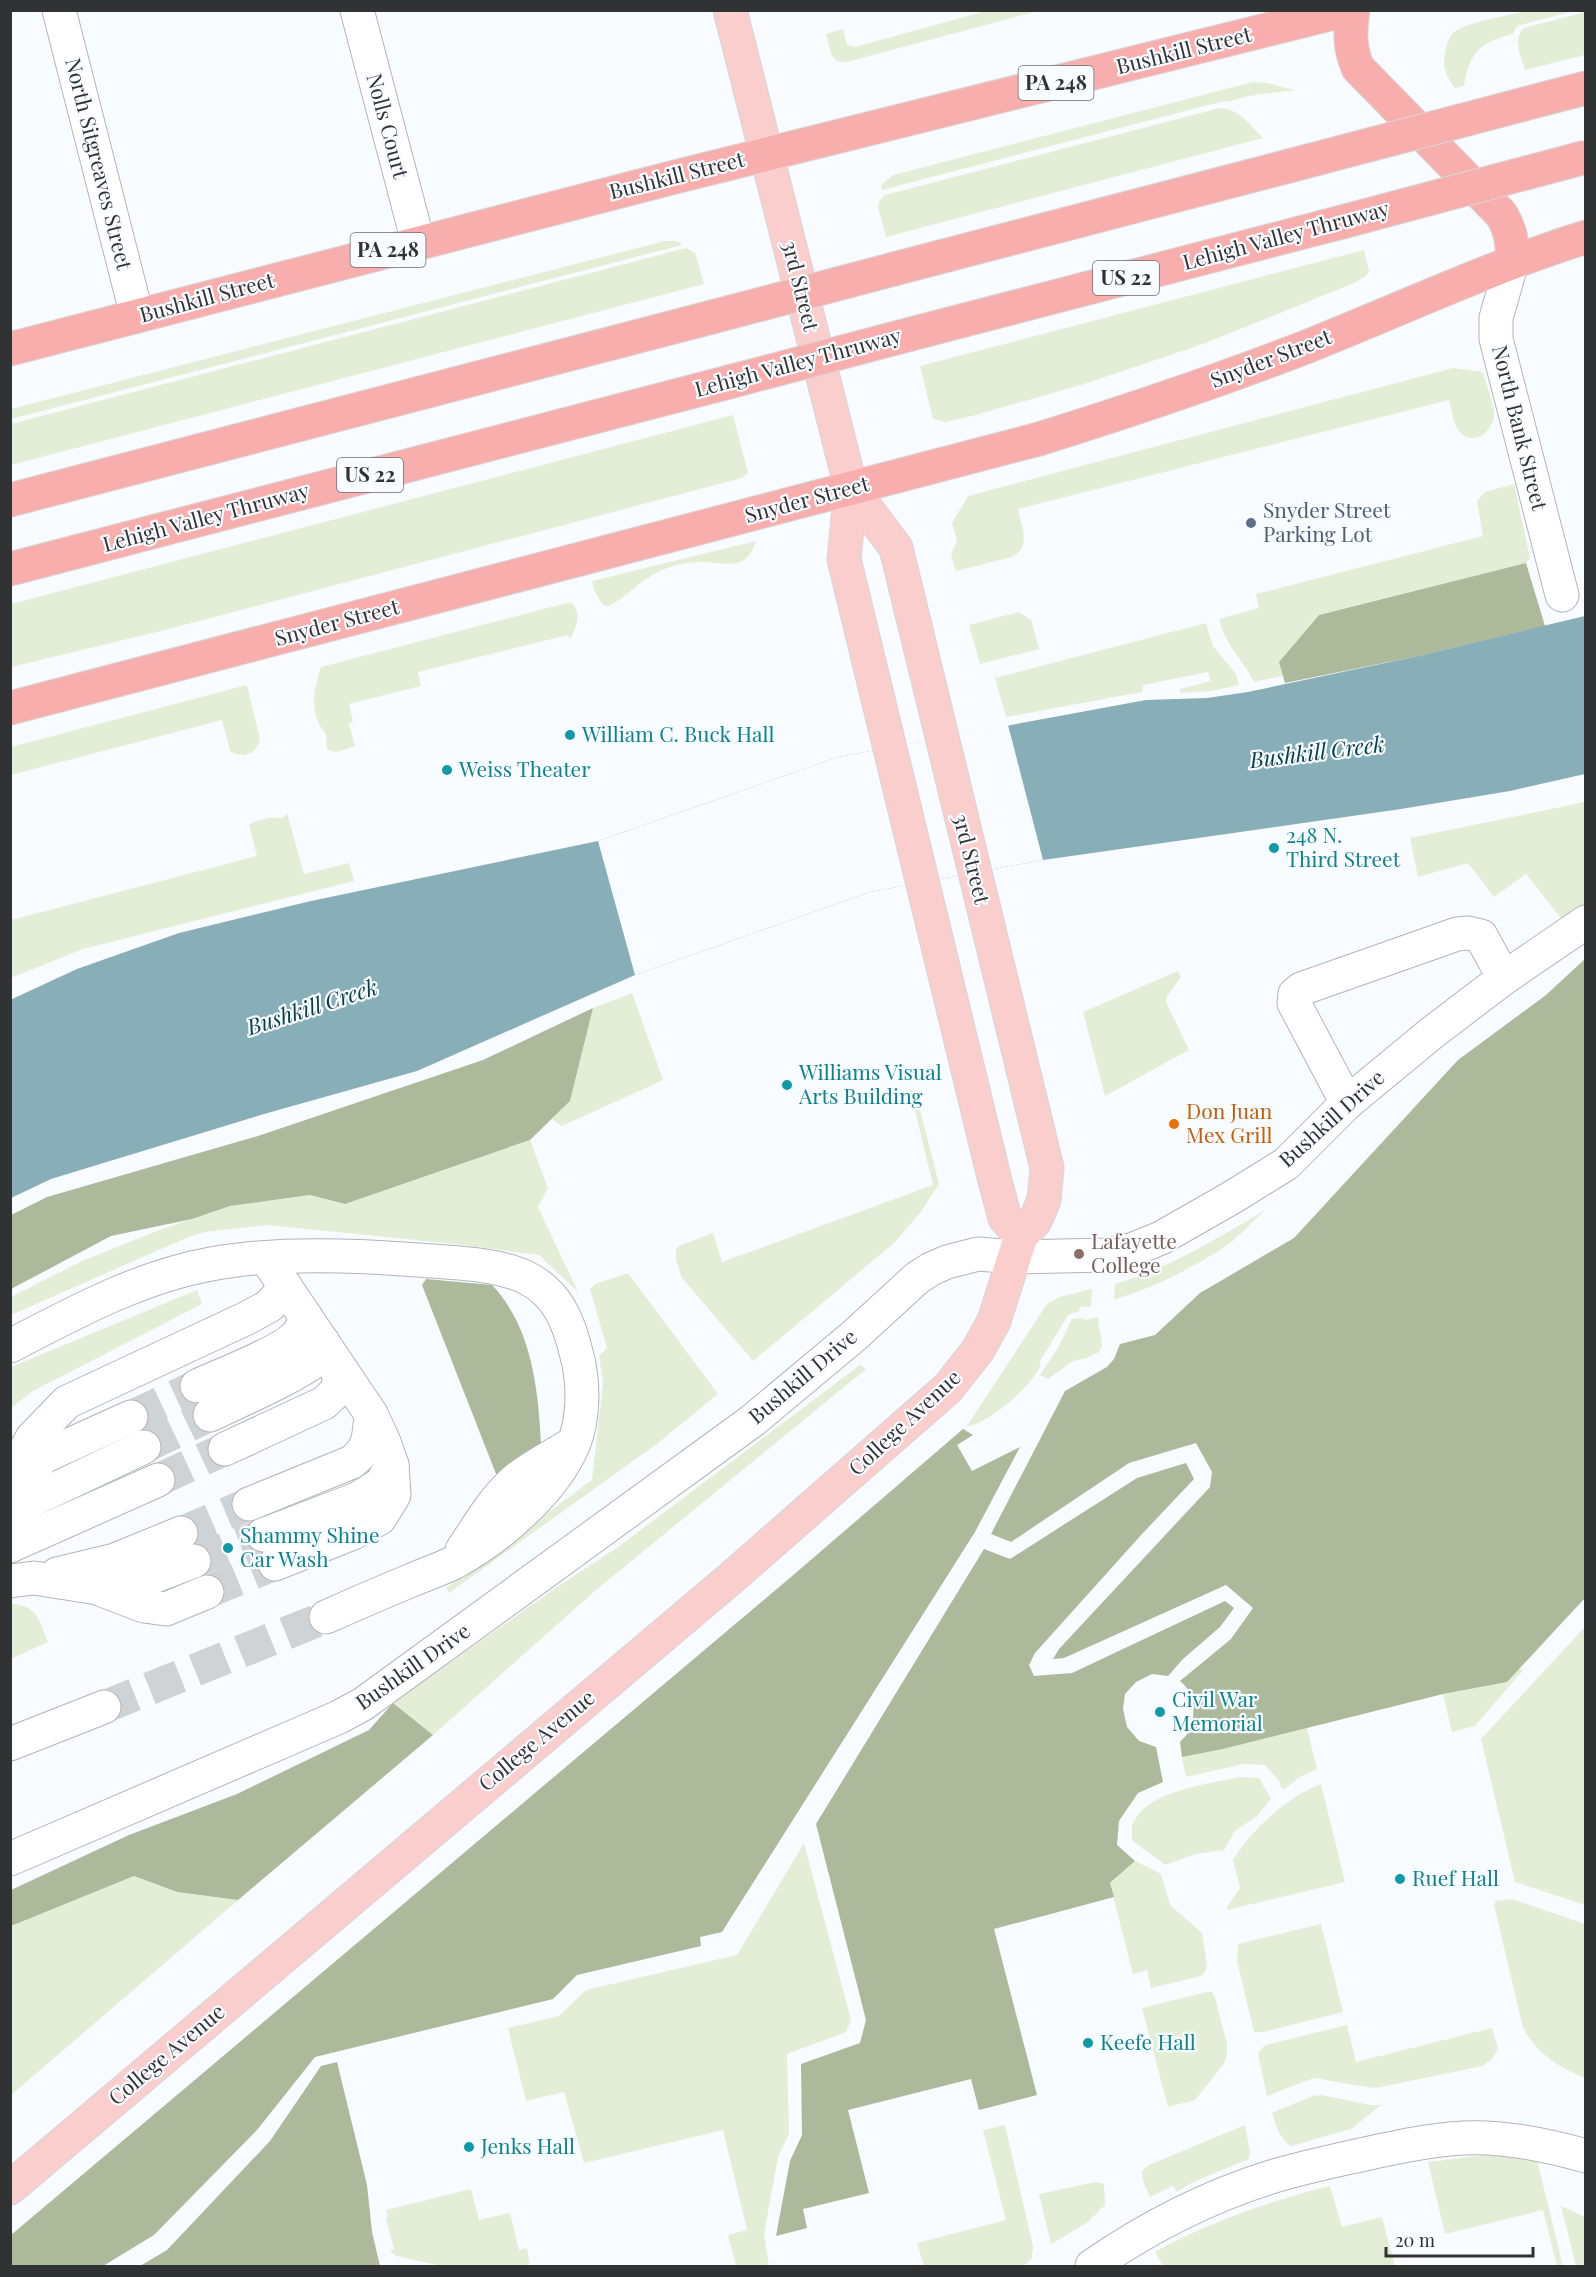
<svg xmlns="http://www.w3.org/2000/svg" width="1596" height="2277" viewBox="0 0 1596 2277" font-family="'Playfair Display',serif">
<rect width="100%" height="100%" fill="#f8fbff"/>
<g fill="#e4eed7">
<polygon points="986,11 1038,11 847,62 836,61 831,54 826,34 843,29 847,45 855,47"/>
<path d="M 1527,11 L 1574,11 L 1520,25 L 1516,28 L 1513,34 C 1480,41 1469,54 1464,86 L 1455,88 C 1446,75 1442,68 1445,53 C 1446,46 1449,37 1454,32 C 1468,22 1509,15 1527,11 Z"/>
<path d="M 1585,12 L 1585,55 L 1525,70 C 1521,56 1512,39 1524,28 Z"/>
<polygon points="1253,82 1267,83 1294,90 1248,96 1230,101 1220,102 882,190 881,185 893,175"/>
<path d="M 1220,108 C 1240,109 1250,125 1263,138 L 886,237 L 878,207 L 879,201 L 885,195 Z"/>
<polygon points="665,241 678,241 682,245 11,419 11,409"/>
<polygon points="686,248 695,253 704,284 11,465 11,424"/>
<polygon points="1364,250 1369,271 1366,276 1354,283 1203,344 1084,384 972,416 945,422 933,419 920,366"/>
<path d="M 1453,368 L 1483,372 C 1486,385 1493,400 1494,413 C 1495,429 1476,446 1462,434 C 1453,427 1452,410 1449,400 L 1018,509 C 1021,526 1032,546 1012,557 L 956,571 L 951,554 L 957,541 L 952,523 L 968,496 Z"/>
<polygon points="733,415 748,473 742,478 165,630 11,667 11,604"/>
<path d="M 1514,484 L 1530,558 L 1526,563 L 1319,615 L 1279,662 L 1283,676 L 1254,682 C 1243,660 1224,643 1219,619 L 1259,608 L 1256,594 L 1483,536 L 1477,501 L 1485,492 Z"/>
<path d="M 756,541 C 746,574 723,561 699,562 C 685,562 670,566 658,572 C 640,581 626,597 609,606 L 603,605 L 595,592 L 592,581 Z"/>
<path d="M 567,603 L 572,603 C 582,615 576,627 570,640 L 568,635 L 418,672 L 421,686 L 349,704 L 353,722 L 349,724 L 355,746 C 345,749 335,755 327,749 L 326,734 C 308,713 314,691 321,667 Z"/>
<polygon points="1019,612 1031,620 1039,649 980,664 969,625"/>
<polygon points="1206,623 1213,646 1236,674 1239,685 1211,691 1180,693 1180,689 1211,681 1208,672 1143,685 1142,692 1006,717 995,678"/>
<path d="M 247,685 L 260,739 C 257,753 243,760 230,751 L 222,720 L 11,775 L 11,747 Z"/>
<polygon points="1585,802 1585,908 1563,921 1526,874 1494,897 1468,863 1418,877 1410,838"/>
<path d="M 287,813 L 304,874 L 349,863 L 354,881 L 83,949 L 11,978 L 11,920 L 257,856 L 249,824 C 255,822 263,819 269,818 C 278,817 281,821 287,813 Z"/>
<polygon points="1178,971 1181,977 1167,996 1166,1002 1189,1050 1105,1096 1083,1012"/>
<polygon points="632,993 663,1080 562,1126 552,1119 570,1101 593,1008"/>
<polygon points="915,1090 939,1184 920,1213 894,1243 753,1361 682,1278 676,1260 676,1249 681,1245 713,1233 722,1262 933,1185 910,1091"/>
<polygon points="530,1140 548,1188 538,1207 578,1292 539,1255 455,1244 267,1225 205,1232 186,1238 11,1315 11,1297 82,1261 162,1229 230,1206 310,1195 345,1204"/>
<path d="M 1265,1210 C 1254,1220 1243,1232 1231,1242 C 1207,1261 1144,1293 1114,1299 L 1115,1284 C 1169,1268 1217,1239 1265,1210 Z"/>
<polygon points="628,1273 718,1394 658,1443 449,1593 446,1588 592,1480 603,1383 599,1356 607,1348 590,1289 595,1284"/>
<path d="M 1092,1289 L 1091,1306 L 1080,1307 L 1079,1311 L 1068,1315 L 1039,1363 L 1041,1365 C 1031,1386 991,1423 967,1426 L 1047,1304 L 1059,1297 Z"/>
<polygon points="197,1290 202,1304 33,1391 11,1408 11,1367"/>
<polygon points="1098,1317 1102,1346 1099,1352 1087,1358 1073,1361 1048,1379 1040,1375 1058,1348 1072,1319 1083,1318 1084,1320"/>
<polygon points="860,1365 866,1369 596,1590 433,1735 393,1703 557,1587 618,1547"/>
<path d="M 11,1604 C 38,1605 39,1621 48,1642 L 11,1659 Z"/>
<polygon points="1585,1627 1585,1905 1515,1882 1481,1739"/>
<polygon points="1519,1669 1523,1670 1475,1726 1452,1732 1443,1694 1507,1682"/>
<polygon points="1307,1728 1317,1769 1298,1778 1285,1789 1282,1789 1279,1781 1265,1765 1243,1764 1186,1777 1182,1757 1223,1749"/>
<path d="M 1241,1777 L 1259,1778 L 1271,1799 L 1257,1816 L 1235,1831 L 1224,1850 L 1195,1854 L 1165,1865 L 1132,1840 L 1132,1824 C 1136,1818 1141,1810 1147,1806 C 1169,1789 1215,1782 1241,1777 Z"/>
<path d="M 1321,1784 L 1345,1882 L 1227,1910 L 1227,1907 L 1240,1888 L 1233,1860 C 1252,1829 1287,1797 1321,1784 Z"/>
<polygon points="804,1843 851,2020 846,2032 787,2054 789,2134 778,2157 764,2234 769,2266 736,2266 728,2235 747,2230 723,2130 584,2163 564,2092 526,2101 508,2028 559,2016 586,1990 737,1955"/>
<polygon points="1135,1861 1161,1874 1170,1905 1202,1933 1207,1965 1205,1972 1201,1976 1151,1988 1147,1970 1133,1974 1110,1884"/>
<polygon points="134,1876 177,1892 238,1900 11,2095 11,1926"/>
<path d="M 1512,1899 L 1585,1924 L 1585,2078 C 1559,2068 1537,2053 1523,2028 L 1494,1905 L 1496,1901 Z"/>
<polygon points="1321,1924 1343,2012 1263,2032 1254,2032 1237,1961 1238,1944"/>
<polygon points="1207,1992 1212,1992 1215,1998 1227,2044 1227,2055 1223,2065 1195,2100 1168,2107 1142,2008"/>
<polygon points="1347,2025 1356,2062 1492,2028 1498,2049 1491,2060 1482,2066 1381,2087 1373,2088 1314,2078 1267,2096 1258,2054 1260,2050 1266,2045"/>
<path d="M 1321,2095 L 1370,2105 L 1381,2105 L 1351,2129 L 1291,2146 C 1280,2140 1276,2125 1272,2113 L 1313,2096 Z"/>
<polygon points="1005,2125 1033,2246 1032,2258 1024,2266 924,2266 917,2243 1006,2220 983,2130"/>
<polygon points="1245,2125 1250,2152 1249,2159 1191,2183 1177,2192 1173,2186 1150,2197 1143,2181 1142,2171 1149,2165"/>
<polygon points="1484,2155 1503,2155 1537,2160 1563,2266 1557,2266 1543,2210 1445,2234 1428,2162"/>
<polygon points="1096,2182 1104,2184 1105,2205 1088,2222 1051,2244 1039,2194"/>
<path d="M 1330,2186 L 1342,2227 L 1382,2217 L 1395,2266 L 1163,2266 L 1155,2252 C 1209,2222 1270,2201 1330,2186 Z"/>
<polygon points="471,2189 479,2220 510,2213 519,2250 527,2248 530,2266 442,2266 396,2256 390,2251 394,2249 386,2219 388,2217 386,2210"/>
<polygon points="1561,2206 1585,2217 1585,2266 1576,2266"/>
</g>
<g fill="#acb99b">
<polygon points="1526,563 1545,626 1418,656 1285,683 1279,662 1319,615"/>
<path d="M 1585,959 L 1585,1598 L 1507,1682 L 1443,1694 L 1223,1749 L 1182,1757 L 1180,1742 L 1192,1729 C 1194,1709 1196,1694 1180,1681 L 1231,1639 L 1253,1608 L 1226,1585 L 1064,1658 L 1053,1659 L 1059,1649 L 1210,1487 L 1212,1472 L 1196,1443 L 1129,1463 L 1011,1542 L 991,1534 L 1065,1391 L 1107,1367 L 1114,1359 L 1120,1344 L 1155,1335 L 1200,1293 L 1294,1238 L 1458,1060 L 1546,995 Z"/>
<polygon points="593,1008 570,1101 530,1140 345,1204 310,1195 230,1206 192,1219 111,1236 11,1289 11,1215 47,1197 258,1136 483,1060"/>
<path d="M 426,1279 L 492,1285 C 532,1327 538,1389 541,1444 L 498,1479 L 422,1285 Z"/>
<polygon points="963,1429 973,1435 957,1445 972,1471 1020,1447 975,1532 722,1932 700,1937 701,1946 577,1975 553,1999 315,2057 257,2130 154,2235 103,2266 11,2266 11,2235 791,1577"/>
<polygon points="1186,1463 1194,1479 1142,1534 1035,1653 1029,1665 1034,1676 1072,1673 1225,1601 1234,1608 1220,1627 1183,1659 1168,1676 1152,1674 1136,1682 1125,1694 1123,1709 1127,1727 1139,1741 1156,1747 1163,1782 1138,1793 1119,1821 1117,1845 1135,1861 1110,1883 1114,1897 994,1929 1037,2095 979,2110 971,2079 848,2110 869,2193 803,2209 807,2228 776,2236 790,2161 802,2135 801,2064 860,2043 866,2020 816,1824 984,1549 1010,1559 1137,1478"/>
<polygon points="393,1703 433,1735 238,1900 177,1892 134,1876 11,1926 11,1890 129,1835 237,1794 369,1730"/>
<polygon points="337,2062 367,2185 372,2232 380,2266 140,2266 167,2250 270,2141 321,2066"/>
</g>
<polygon fill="#88aeb8" points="1585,616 1585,774 1510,791 1401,809 1043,860 870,892 635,975 417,1071 264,1114 51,1179 11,1198 10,1000 77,969 179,933 311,901 598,841 838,757 1146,700 1207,698 1248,692 1418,656"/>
<polygon fill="#f8fbff" points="1008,725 1043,860 870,892 635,975 598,841 838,757"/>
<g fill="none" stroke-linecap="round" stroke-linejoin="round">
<g stroke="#d0d3d6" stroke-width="33" stroke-dasharray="33 16" stroke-linecap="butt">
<polyline points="131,1417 197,1386"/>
<polyline points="144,1447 210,1415"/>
<polyline points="158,1480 225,1449"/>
<polyline points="181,1533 249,1504"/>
<polyline points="194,1561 263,1535"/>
<polyline points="207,1592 275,1564"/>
<polyline points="104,1707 326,1617"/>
</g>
<defs>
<g id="minor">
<polyline points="59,10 137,316"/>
<polyline points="357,10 418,242"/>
<polyline points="1512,262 1496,318 1496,339 1562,595"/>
<polyline points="1347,1103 1294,1003 1295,994 1301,989 1457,934 1468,933 1481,936 1504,978"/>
<polyline points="266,1258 371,1414 384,1442 392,1465 394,1495 380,1518 353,1533 275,1564"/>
<path d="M 10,1346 C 74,1313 139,1277 211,1264 C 274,1252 354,1255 418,1260 C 451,1263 495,1263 525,1277 C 558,1293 569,1322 577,1356 C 584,1383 584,1417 574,1443 C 555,1490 499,1538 455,1562 C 441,1569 426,1574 412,1580 C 383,1592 355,1604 326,1617"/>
<path d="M 197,1386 C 220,1375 278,1354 295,1337 C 301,1331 304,1325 306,1317"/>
<path d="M 210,1415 C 247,1397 287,1381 321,1357 L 323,1342"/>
<path d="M 225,1449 L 324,1403 C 342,1387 341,1384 335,1362"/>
<polyline points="10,1478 32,1438 67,1402 247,1318 269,1306 286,1287"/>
<polyline points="14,1482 45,1456 131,1417"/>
<path d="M 249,1504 L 352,1462 C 370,1448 369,1436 371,1414"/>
<polyline points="10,1520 30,1501 144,1447"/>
<polyline points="263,1535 357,1499 381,1484 392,1465"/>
<polyline points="10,1546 158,1480"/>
<path d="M 462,1550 C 479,1525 495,1496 519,1477 C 534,1466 551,1457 567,1447"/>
<polyline points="57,1574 115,1560 181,1533"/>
<polyline points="10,1581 34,1578 98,1588 126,1587 194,1561"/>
<polyline points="102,1590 144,1606 166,1609 207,1592"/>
<polyline points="10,1744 104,1707"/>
<polyline points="10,1859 339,1717 363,1704 752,1421 855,1335 917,1278 931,1269 947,1262 978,1254 1016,1257 1106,1255 1131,1250 1161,1238 1231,1198 1286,1164 1347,1103 1433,1032 1504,978 1586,922"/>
<path d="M 1092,2266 C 1147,2228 1207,2197 1271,2177 C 1297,2169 1324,2163 1351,2157 C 1388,2149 1426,2140 1464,2138 C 1504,2136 1547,2145 1586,2156"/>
</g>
<g id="major">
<polyline points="730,10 851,488 844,559 995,1181 1005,1218 1021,1236"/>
<polyline points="10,2188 730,1579 948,1388 978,1350 994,1321 1021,1236 1035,1221 1044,1200 1047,1168 896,548 851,488"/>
</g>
<g id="highway">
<path d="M 1353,10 C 1350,32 1349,47 1358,68 L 1501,214 C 1511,230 1513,243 1512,262"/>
<polyline points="1551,97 1586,88"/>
<polyline points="894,269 1289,166"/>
<polyline points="911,334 1342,222"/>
<polyline points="10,349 671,178 1346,10"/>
<polyline points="10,500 712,317"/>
<polyline points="10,569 729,382"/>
<path d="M 10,708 L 1039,439 C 1129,411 1218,381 1306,347 C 1399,310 1490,267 1586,237"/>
</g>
</defs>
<use href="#minor" stroke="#b1b5b8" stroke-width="35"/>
<use href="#major" stroke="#d6d6d6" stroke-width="35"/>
<use href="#highway" stroke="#d6d6d6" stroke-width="35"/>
<use href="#minor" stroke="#fff" stroke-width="33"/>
<use href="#major" stroke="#fbcece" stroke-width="33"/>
<use href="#highway" stroke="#f9aeae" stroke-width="33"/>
<defs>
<g id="highway-bridge">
<polyline points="1289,166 1551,97"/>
<polyline points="1342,222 1586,157"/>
<polyline points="712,317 894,269"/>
<polyline points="729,382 911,334"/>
</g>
</defs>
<use href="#highway-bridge" stroke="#d6d6d6" stroke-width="35" stroke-linecap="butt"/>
<use href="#highway-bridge" stroke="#f9aeae" stroke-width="33"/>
</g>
<circle fill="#5c6f8a" stroke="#f8fbff" stroke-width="2" cx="1251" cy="523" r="6"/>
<g fill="#0f9aa8" stroke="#f8fbff" stroke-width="2">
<circle cx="570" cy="735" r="6"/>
<circle cx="447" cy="770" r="6"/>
<circle cx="1274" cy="848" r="6"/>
<circle cx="787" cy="1085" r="6"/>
<circle cx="228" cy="1548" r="6"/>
<circle cx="1160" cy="1712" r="6"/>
<circle cx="1400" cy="1879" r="6"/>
<circle cx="1088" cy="2043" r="6"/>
<circle cx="469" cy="2147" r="6"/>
</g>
<circle fill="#e8710a" stroke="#f8fbff" stroke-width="2" cx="1174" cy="1124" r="6"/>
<circle fill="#8d6e63" stroke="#f8fbff" stroke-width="2" cx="1079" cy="1254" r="6"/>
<g text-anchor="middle" stroke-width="4.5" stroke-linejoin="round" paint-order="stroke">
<g fill="#f8fbff" stroke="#6c6e70" stroke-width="1.5">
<rect x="1018.5" y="66" width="75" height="34" rx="4.5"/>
<rect x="350.5" y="233" width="75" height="34" rx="4.5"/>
<rect x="1093" y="261" width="66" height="34" rx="4.5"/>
<rect x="337" y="458" width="66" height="34" rx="4.5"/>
</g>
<g font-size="20" font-weight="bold" fill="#303233">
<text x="1056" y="90">PA 248</text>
<text x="388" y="257">PA 248</text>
<text x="1126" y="285">US 22</text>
<text x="370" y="482">US 22</text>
</g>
<g font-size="21" fill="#303233" stroke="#f8fbff">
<text transform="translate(1184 51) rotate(-14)" y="7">Bushkill Street</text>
<text transform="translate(387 126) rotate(75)" y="7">Nolls Court</text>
<text transform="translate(98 164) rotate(76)" y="7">North Sitgreaves Street</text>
<text transform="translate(677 176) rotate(-14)" y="7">Bushkill Street</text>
<text transform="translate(1286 236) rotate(-15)" y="7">Lehigh Valley Thruway</text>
<text transform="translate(800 286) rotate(76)" y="7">3rd Street</text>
<text transform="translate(207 298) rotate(-15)" y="7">Bushkill Street</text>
<text transform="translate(1271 359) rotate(-21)" y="7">Snyder Street</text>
<text transform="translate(798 363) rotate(-15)" y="7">Lehigh Valley Thruway</text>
<text transform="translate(1519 428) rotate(76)" y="7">North Bank Street</text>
<text transform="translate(807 500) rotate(-15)" y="7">Snyder Street</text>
<text transform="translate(206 518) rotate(-15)" y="7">Lehigh Valley Thruway</text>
<text transform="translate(337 623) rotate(-15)" y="7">Snyder Street</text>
<text transform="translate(971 859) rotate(76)" y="7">3rd Street</text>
<text transform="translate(1332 1119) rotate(-42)" y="7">Bushkill Drive</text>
<text transform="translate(803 1377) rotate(-40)" y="7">Bushkill Drive</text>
<text transform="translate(905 1423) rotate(-43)" y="7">College Avenue</text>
<text transform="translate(413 1667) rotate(-35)" y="7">Bushkill Drive</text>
<text transform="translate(537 1741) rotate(-40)" y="7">College Avenue</text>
<text transform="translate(167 2055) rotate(-40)" y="7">College Avenue</text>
</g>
<g font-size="21" fill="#4e5e75" stroke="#f8fbff" text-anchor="start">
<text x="1263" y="518">Snyder Street<tspan x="1263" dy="24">Parking Lot</tspan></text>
</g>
<g font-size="21" fill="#0d838f" stroke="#f8fbff" text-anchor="start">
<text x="582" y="742">William C. Buck Hall</text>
<text x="459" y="777">Weiss Theater</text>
<text x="1286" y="843">248 N.<tspan x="1286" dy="24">Third Street</tspan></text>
<text x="799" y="1080">Williams Visual<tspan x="799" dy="24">Arts Building</tspan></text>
<text x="240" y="1543">Shammy Shine<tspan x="240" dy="24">Car Wash</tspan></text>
<text x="1172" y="1707">Civil War<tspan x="1172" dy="24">Memorial</tspan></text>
<text x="1412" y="1886">Ruef Hall</text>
<text x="1100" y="2050">Keefe Hall</text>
<text x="481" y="2154">Jenks Hall</text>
</g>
<g font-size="21" fill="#c56008" stroke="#f8fbff" text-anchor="start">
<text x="1186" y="1119">Don Juan<tspan x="1186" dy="24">Mex Grill</tspan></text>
</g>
<g font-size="21" fill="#785e54" stroke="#f8fbff" text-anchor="start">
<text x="1091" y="1249">Lafayette<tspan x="1091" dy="24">College</tspan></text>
</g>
<g font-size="22" font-style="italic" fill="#013e4a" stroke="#f8fbff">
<text transform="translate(1317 752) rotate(-7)" y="8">Bushkill Creek</text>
<text transform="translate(312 1007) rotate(-18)" y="8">Bushkill Creek</text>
</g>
</g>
<rect width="1596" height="2277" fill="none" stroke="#303233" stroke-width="24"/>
<path d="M1386 2247v9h147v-9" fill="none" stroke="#303233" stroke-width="3"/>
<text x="1395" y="2247" font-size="18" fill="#303233" stroke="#f8fbff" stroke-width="4.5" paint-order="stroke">20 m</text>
</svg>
